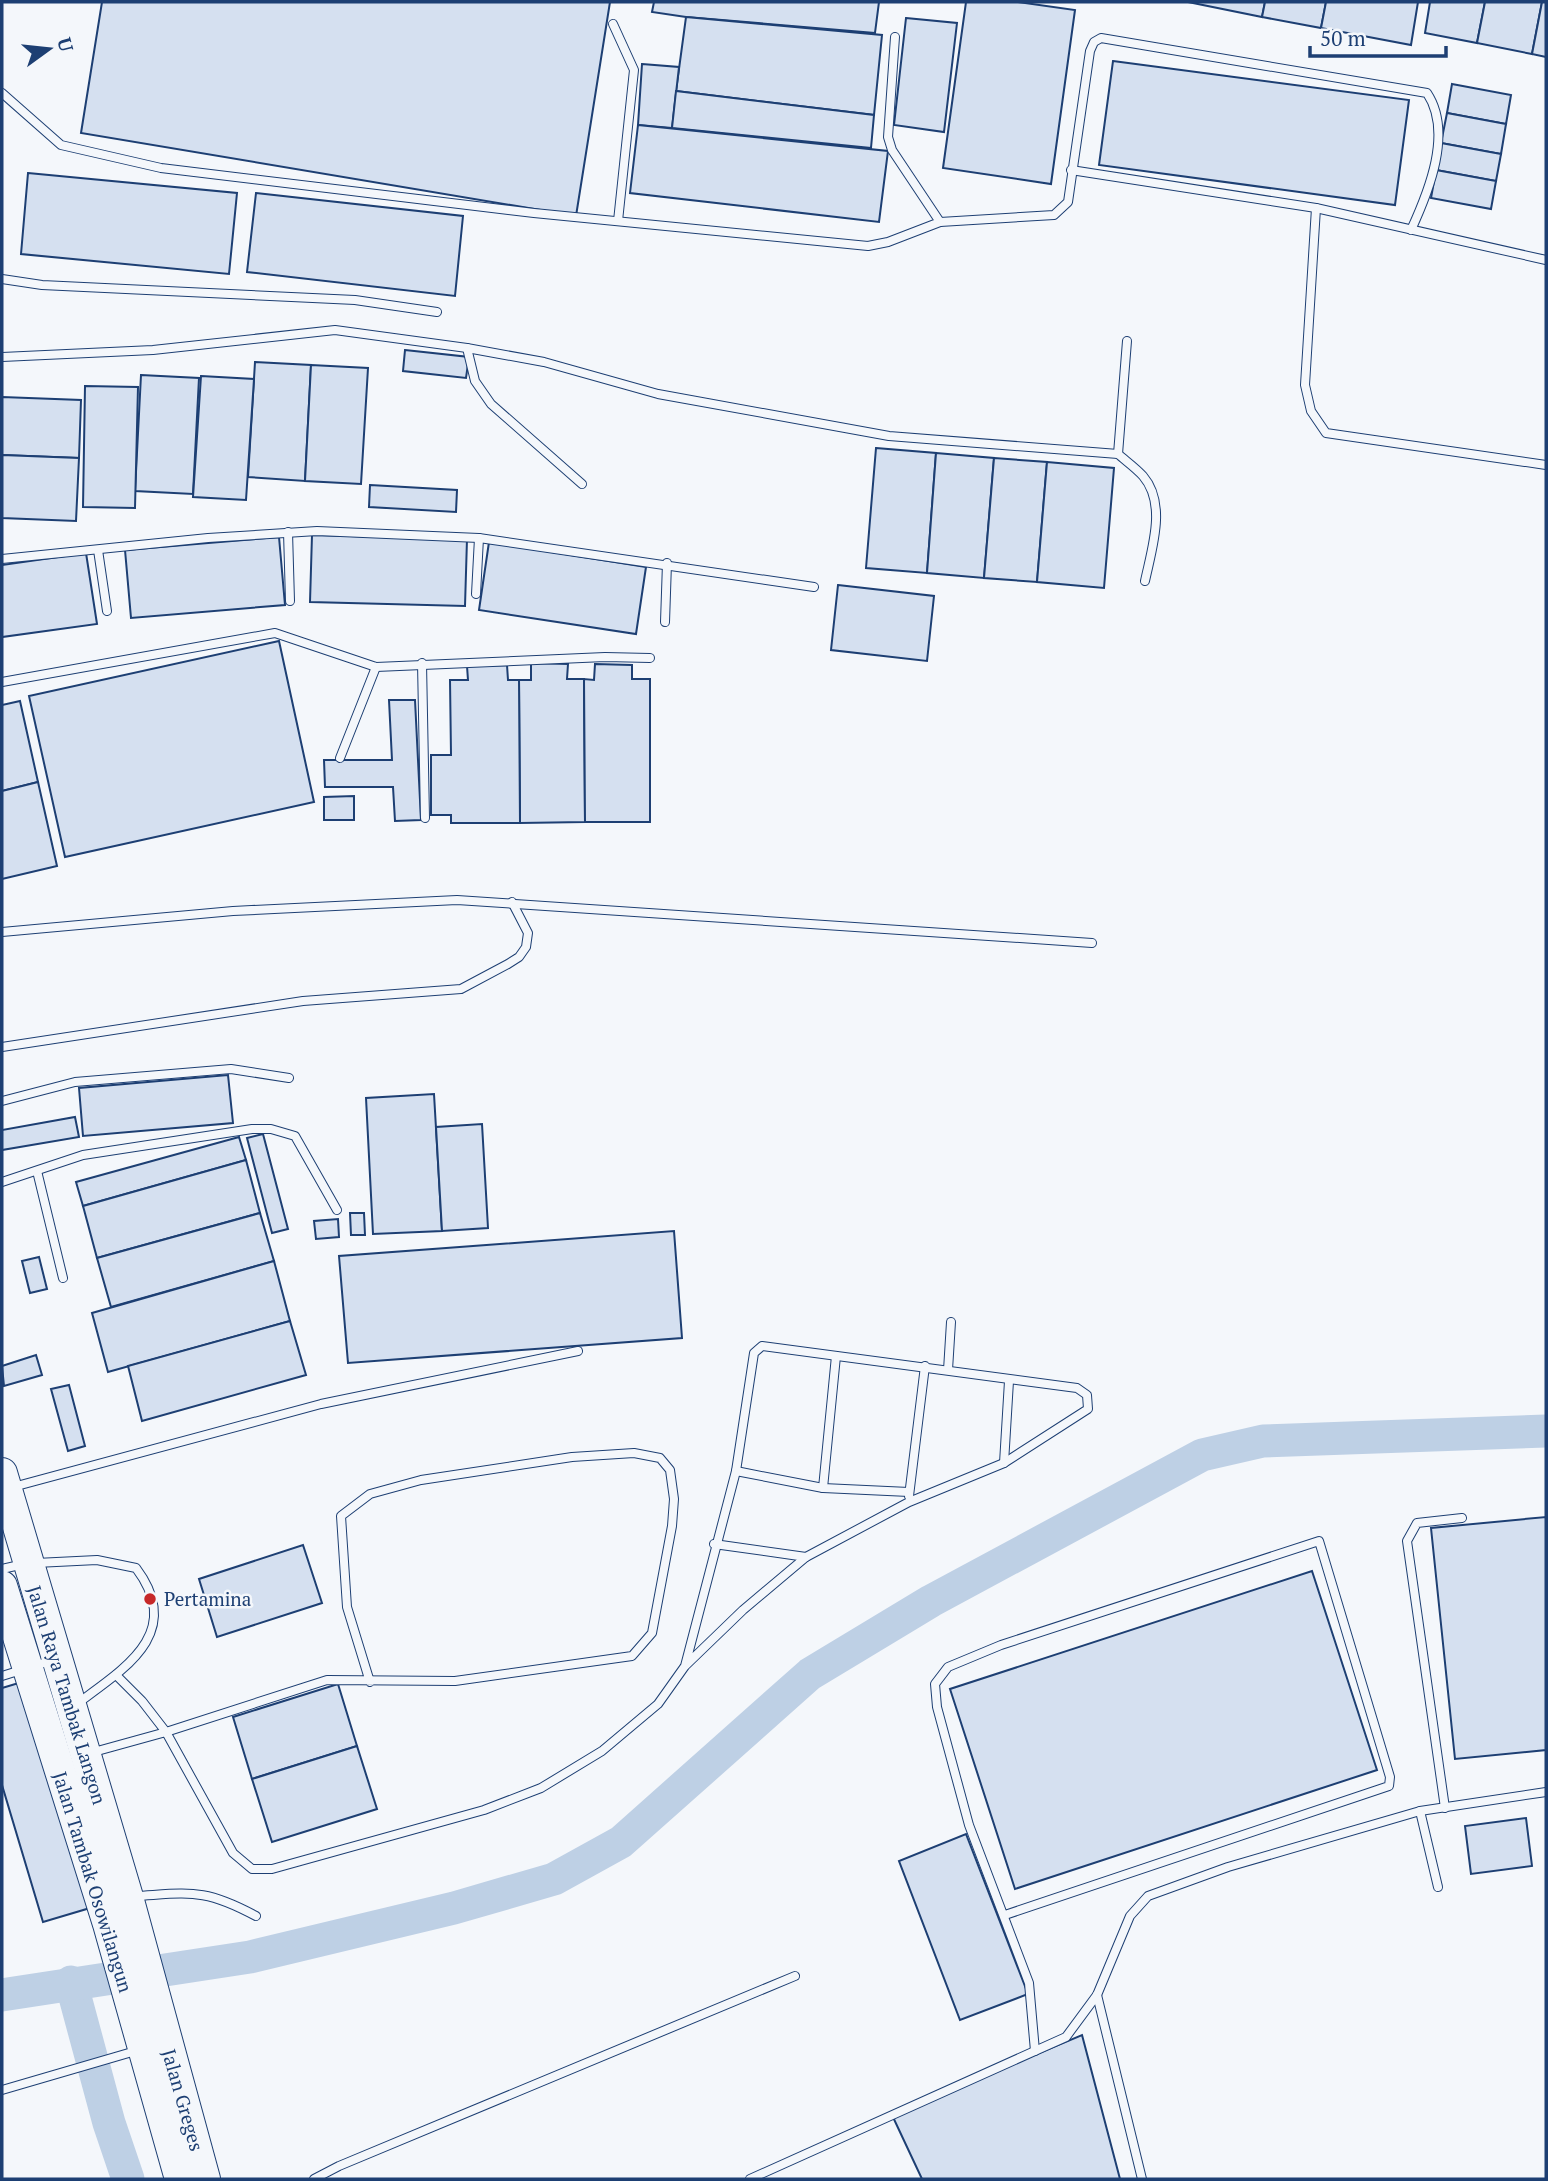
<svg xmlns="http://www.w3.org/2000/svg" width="1548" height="2181" viewBox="0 0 1548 2181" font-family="'PT Serif',serif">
<rect width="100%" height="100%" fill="#f4f7fb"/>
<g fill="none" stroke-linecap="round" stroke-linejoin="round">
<g stroke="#bed0e5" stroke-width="33">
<polyline points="71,1982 109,2123 128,2179"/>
<polyline points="2,1995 250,1957 454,1908 554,1879 621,1842 810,1674 931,1601 1202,1455 1263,1441 1546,1431"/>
</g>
</g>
<g fill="#d5e0f0" stroke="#1d3f73" stroke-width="2">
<polygon points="102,2 610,2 576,216 81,133"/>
<polygon points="654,2 879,2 875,33 686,17 652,12"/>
<polygon points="966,2 1018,2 1075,10 1051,184 943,168"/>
<polygon points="1188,2 1265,2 1262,17"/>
<polygon points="1265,2 1326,2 1321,28 1262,17"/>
<polygon points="1326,2 1418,2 1411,45 1321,28"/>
<polygon points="1430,2 1485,2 1477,43 1425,33"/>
<polygon points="1485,2 1542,2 1532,54 1477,43"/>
<polygon points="1542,2 1546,2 1546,57 1532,54"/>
<polygon points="686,17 882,35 874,115 676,91"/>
<polygon points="906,18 957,23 944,132 894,125"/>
<polygon points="1113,61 1409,100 1395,205 1099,165"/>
<polygon points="642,64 679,67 672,128 638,125"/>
<polygon points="1452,84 1511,95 1506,124 1447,113"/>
<polygon points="676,91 874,115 871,148 672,128"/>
<polygon points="1447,113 1506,124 1501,154 1441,143"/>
<polygon points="638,125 888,151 879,222 630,193"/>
<polygon points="1441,143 1501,154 1496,181 1436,170"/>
<polygon points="1436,170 1496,181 1491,209 1431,198"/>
<polygon points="28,173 237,193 229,274 21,254"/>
<polygon points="256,193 463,216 455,296 247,272"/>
<polygon points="405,350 469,357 466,378 403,371"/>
<polygon points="255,362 311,365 305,481 248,477"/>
<polygon points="311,365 368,368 361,484 305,481"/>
<polygon points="141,375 199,378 193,494 135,491"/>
<polygon points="201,376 254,379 246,500 193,497"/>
<polygon points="85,386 138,387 135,508 83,507"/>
<polygon points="2,397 81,400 79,458 2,455"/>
<polygon points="876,448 936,453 927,573 866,568"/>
<polygon points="936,453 994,458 984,578 927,573"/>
<polygon points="2,455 79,458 76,521 2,518"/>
<polygon points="994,458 1047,462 1037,582 984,578"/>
<polygon points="1047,462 1114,468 1104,588 1037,582"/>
<polygon points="370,485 457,490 456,512 369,507"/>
<polygon points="312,535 467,539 465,606 310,602"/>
<polygon points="279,537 285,605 131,618 125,550"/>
<polygon points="489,542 646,567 636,634 479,610"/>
<polygon points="86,553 97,624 2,637 2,565"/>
<polygon points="838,585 934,596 927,661 831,650"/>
<polygon points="279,641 314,802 65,857 29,696"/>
<polygon points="531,663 568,664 567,679 584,679 585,822 520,823 519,680 531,680"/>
<polygon points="595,664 632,665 632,679 650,679 650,822 585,822 584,679 594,680"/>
<polygon points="507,665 508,680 519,680 520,823 451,823 451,815 431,815 431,755 451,755 450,680 468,680 467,666"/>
<polygon points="389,700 415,700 421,820 395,821 393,787 325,787 324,760 392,760"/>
<polygon points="20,701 38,782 2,791 2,705"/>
<polygon points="38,782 57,866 2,879 2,791"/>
<polygon points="354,796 354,820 324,820 324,797"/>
<polygon points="228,1075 233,1123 83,1136 79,1088"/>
<polygon points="434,1094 442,1231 373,1234 366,1098"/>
<polygon points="75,1117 79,1137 2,1150 2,1130"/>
<polygon points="482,1124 488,1228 442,1231 436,1127"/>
<polygon points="263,1134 288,1229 272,1233 247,1138"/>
<polygon points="239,1137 246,1160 83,1206 76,1182"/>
<polygon points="246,1160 260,1213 97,1258 83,1206"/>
<polygon points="260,1213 274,1261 111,1307 97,1258"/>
<polygon points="350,1213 364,1213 365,1235 351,1235"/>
<polygon points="338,1219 339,1237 316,1239 314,1221"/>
<polygon points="674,1231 682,1338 348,1363 339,1256"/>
<polygon points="39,1257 47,1289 30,1293 22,1261"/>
<polygon points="274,1261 290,1321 108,1372 92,1313"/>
<polygon points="290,1321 306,1375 142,1421 128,1366"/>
<polygon points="36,1355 42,1375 4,1386 2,1366"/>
<polygon points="69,1385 85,1446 68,1451 51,1389"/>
<polygon points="1546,1517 1546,1750 1455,1759 1431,1528"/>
<polygon points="303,1545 322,1603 217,1637 199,1579"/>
<polygon points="1312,1571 1377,1770 1015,1889 950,1689"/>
<polygon points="22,1682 90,1908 43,1922 2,1785 2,1688"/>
<polygon points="338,1684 357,1746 252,1779 233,1717"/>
<polygon points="357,1746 377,1809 272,1842 252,1779"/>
<polygon points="1526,1818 1532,1866 1471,1874 1465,1826"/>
<polygon points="966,1834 1028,1994 960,2020 899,1861"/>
<polygon points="1082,2035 1120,2179 922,2179 892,2115"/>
</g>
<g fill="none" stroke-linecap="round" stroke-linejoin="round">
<defs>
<g id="lane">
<polyline points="613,24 634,70 618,221"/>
<polyline points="2,93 61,145 161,168 534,213 868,246 888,242 940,222 892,150 888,137 895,37"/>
<polyline points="1071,170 1316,208 1546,260"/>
<polyline points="1316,208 1305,385 1311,411 1326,433 1546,465"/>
<path d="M 940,222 L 1054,215 L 1068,202 L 1090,51 L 1094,42 L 1101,38 L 1427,93 C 1453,132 1429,191 1411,230"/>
<polyline points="2,279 42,285 355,300 437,312"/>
<polyline points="467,348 475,381 491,404 582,484"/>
<path d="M 2,357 L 153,350 L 335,330 L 467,348 L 544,362 L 658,394 L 889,436 L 1118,454 C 1126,461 1136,468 1143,476 C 1167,504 1152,548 1145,581"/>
<polyline points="1118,454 1127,341"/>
<polyline points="288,532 290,601"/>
<polyline points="98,550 107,611"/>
<polyline points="2,559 208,538 317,531 479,538 814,587"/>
<polyline points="476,594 479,538"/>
<polyline points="665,622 667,563"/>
<polyline points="422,663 425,818"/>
<polyline points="2,682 275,633 376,667 605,657 650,658"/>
<polyline points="340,758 376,667"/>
<polyline points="2,932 233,911 457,900 1092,943"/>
<polyline points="2,1047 303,1001 461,989 508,964 519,957 526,947 528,933 512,902"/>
<polyline points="2,1101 75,1082 231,1069 289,1078"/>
<polyline points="37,1171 63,1278"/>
<polyline points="2,1182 83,1155 252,1129 271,1129 295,1136 337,1210"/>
<polyline points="948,1370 951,1322"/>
<polyline points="1004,1463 1009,1381"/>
<polyline points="736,1471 823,1488 909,1492"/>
<polyline points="13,1487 321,1404 578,1351"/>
<polyline points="823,1488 836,1356"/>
<polyline points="909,1496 925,1366"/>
<polyline points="714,1544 806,1557"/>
<path d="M 36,1563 L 97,1560 L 136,1568 C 184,1632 127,1667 78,1703"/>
<polyline points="2,1569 24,1564"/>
<polyline points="116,1675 142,1701 166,1732 327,1680 455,1681 632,1656 652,1633 672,1526 674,1499 670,1470 660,1458 634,1453 572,1457 421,1480 370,1494 341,1516 347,1607 370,1682"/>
<polyline points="2,1676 53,1660"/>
<polyline points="90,1753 166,1732 233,1853 252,1869 272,1869 484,1810 541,1788 602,1751 658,1704 685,1666 743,1610 806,1557 909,1502 1004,1463 1088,1409 1087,1395 1077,1388 762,1346 754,1353 736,1471 685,1666"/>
<polyline points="1445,1808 1407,1541 1417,1523 1462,1518"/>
<polyline points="1420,1811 1438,1887"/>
<path d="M 135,1896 C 191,1893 204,1888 256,1916"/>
<polyline points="1005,1915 1389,1786 1390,1777 1319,1541 1001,1645 948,1667 935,1684 937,1707 969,1825 1029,1983 1035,2051"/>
<polyline points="1097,1995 1142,2179"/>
<polyline points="2,2090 139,2050"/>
<polyline points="314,2179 339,2166 795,1976"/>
<polyline points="750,2179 1066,2037 1097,1995 1130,1916 1148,1896 1228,1867 1420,1811 1546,1792"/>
</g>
<g id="highway">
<polyline points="2,1473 128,1897 205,2179"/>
<polyline points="2,1586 108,1924 180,2179"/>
</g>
</defs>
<use href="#lane" stroke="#1d3f73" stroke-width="10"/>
<use href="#highway" stroke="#1d3f73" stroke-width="32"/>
<use href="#lane" stroke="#f4f7fb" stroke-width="8"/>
<use href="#highway" stroke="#f4f7fb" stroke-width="30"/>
</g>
<circle fill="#c62828" stroke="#f4f7fb" stroke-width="2.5" cx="150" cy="1599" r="7"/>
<g text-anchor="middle" stroke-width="5" stroke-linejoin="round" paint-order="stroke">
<g font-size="19" fill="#1d3f73" stroke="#f4f7fb" text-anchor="start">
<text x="164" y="1606">Pertamina</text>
</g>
<g font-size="19" fill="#1d3f73" stroke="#f4f7fb">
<text transform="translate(67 1695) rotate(73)" y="7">Jalan Raya Tambak Langon</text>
<text transform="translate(93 1882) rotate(73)" y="7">Jalan Tambak Osowilangun</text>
<text transform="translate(183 2100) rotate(74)" y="7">Jalan Greges</text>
</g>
</g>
<rect width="1548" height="2181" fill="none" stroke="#1d3f73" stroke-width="7"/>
<g transform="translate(49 49) rotate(75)" stroke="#f4f7fb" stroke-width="5" paint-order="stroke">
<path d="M0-5L12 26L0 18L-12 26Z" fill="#1d3f73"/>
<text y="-10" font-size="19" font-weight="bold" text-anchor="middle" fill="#1d3f73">U</text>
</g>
<path d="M1310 46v10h136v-10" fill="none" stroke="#1d3f73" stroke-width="3.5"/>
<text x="1320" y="46" font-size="21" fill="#1d3f73" stroke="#f4f7fb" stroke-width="5" paint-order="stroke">50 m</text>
</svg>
